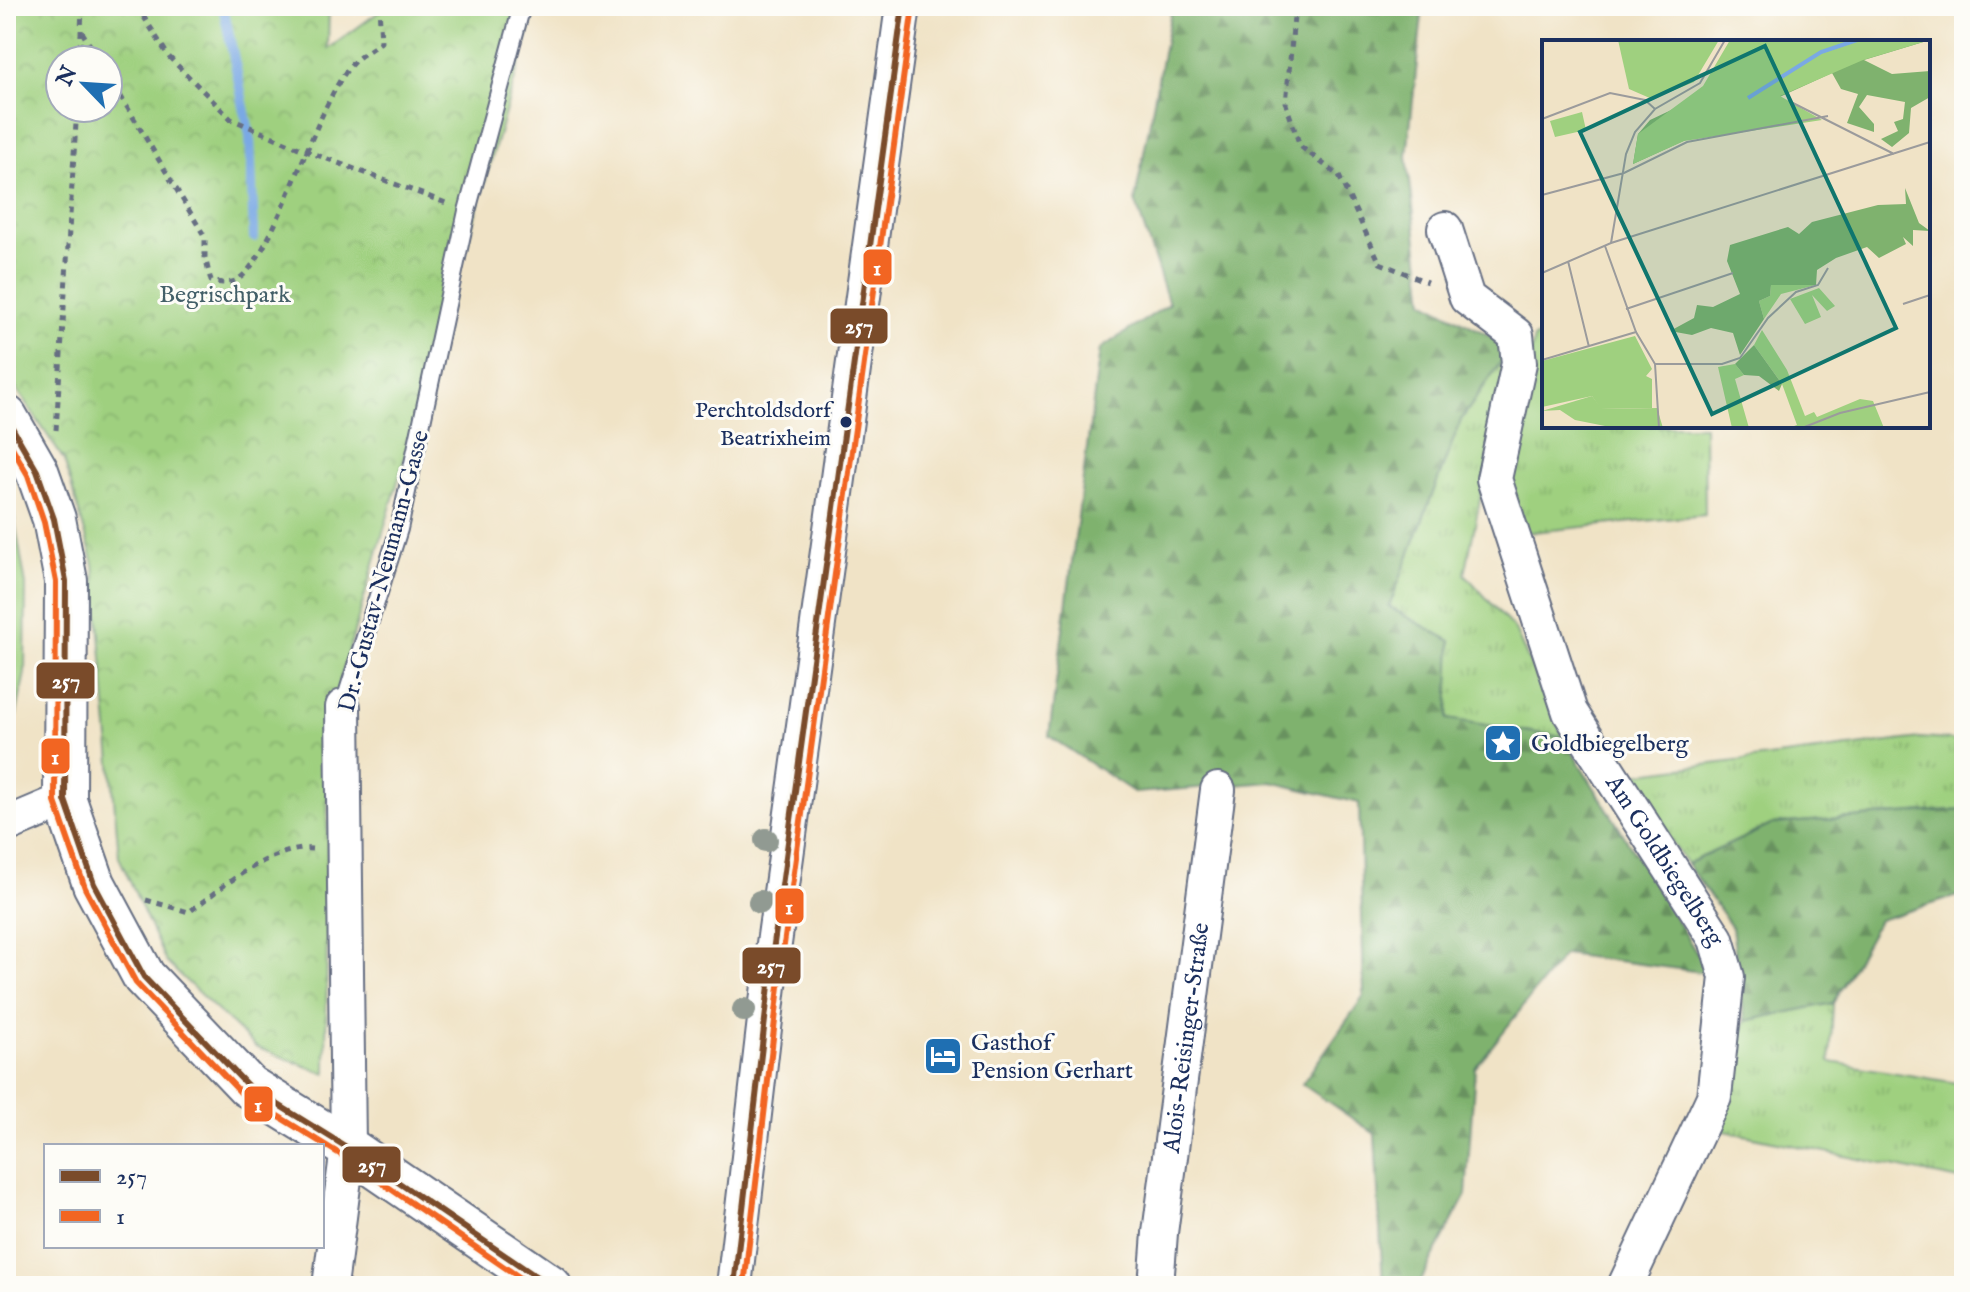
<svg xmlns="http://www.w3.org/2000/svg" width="1970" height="1292" viewBox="0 0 1970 1292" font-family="'IM FELL English',serif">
<defs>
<pattern id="grass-tufts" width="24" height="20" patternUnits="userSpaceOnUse" patternTransform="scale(2)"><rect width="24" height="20" fill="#9fd07f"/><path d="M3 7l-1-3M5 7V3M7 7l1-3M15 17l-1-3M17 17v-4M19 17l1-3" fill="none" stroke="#88b370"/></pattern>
<pattern id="forest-firs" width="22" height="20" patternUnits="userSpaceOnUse" patternTransform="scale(2)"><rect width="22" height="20" fill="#7fb26e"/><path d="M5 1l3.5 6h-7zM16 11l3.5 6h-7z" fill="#67915e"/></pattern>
<pattern id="park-crowns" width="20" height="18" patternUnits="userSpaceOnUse" patternTransform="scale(2)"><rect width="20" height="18" fill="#9fd07f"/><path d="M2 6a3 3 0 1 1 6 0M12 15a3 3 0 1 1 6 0" fill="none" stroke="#88b370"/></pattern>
</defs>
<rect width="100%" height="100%" fill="#fdfcf7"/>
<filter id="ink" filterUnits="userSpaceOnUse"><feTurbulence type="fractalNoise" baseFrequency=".0125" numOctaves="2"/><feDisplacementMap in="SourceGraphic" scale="16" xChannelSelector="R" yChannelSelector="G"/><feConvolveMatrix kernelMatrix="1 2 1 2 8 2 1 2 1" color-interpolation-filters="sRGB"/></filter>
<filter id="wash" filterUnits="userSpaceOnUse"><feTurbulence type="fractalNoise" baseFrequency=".006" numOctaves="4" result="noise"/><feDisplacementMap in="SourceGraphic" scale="32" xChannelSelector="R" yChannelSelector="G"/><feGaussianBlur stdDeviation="1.8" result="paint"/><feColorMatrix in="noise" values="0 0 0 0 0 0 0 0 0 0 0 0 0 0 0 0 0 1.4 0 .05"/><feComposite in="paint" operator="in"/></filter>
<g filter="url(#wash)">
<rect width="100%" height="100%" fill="#f0e3c6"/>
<g fill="url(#grass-tufts)" stroke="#5d806e" stroke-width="2">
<polygon points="1544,334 1544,426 1704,426 1705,515 1522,533 1504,480 1534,338"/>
<polygon points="1511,347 1465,574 1515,630 1563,737 1447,719 1451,641 1389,607 1461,420"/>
<polygon points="1920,738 1964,741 1964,809 1773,824 1687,864 1625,775"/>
<polygon points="1833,1003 1830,1062 1964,1084 1964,1181 1720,1130 1745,1021"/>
</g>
<g fill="url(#forest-firs)" stroke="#4d7066" stroke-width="2">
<polygon points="1172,6 1423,6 1407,156 1424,301 1511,347 1461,420 1389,607 1451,641 1448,719 1563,737 1709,973 1564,954 1475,1068 1466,1195 1418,1286 1383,1286 1375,1134 1302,1084 1364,996 1359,803 1271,782 1135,793 1049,736 1100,349 1169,304 1135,200"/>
<polygon points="1964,809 1964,894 1879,920 1833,1003 1745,1021 1732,928 1687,864 1773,824"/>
</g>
<path fill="url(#park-crowns)" stroke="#5d806e" stroke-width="2" fill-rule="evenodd" d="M 6,6 L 329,6 L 328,49 L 387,6 L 536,6 L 328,722 L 326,1074 L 256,1047 L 166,962 L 119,857 L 94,564 L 64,460 L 6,373 ZM 60,60 L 108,60 L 108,108 L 60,108 Z"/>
<polygon fill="#9fd07f" stroke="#5d806e" stroke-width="2" points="6,493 12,505 26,585 25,673 6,766"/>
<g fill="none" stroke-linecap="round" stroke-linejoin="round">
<polyline stroke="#7aa9e4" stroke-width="10" points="223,6 250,136 254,237"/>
</g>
</g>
<g filter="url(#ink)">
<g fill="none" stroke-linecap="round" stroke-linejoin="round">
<defs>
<polyline id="service" points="343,707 399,529 467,211 522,6"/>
<g id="minor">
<path id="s1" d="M 1445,229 L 1467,298 L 1516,335 L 1519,363 L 1494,479 L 1570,712 L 1716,939 L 1727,977 L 1714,1097 L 1625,1286"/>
<polyline points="6,825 65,800"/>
<polyline points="330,1286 348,1148 343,707"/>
<polyline points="734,1286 773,951 903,6"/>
<path id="s2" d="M 1156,1286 L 1160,1233 L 1218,790"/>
</g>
<polyline id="tertiary" points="6,417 37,471 54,519 66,581 65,800 94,884 144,977 248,1086 348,1148 550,1286"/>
</defs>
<use href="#service" stroke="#666e82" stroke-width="20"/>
<use href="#minor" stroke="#666e82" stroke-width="38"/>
<use href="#tertiary" stroke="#666e82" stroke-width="46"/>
<g stroke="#666e82" stroke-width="5" stroke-dasharray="6 6" stroke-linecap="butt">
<polyline points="137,6 169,57 231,119 306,151 446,203"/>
<polyline points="1295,6 1286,104 1300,146 1339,176 1380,263 1427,282"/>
<polyline points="82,32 99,60"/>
<polyline points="80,60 82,6"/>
<path d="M 108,75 L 205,237 L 205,257 L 211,281 C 219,283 227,284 235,281 C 274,263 314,106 352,64 C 359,56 372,49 381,42 L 379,6"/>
<polyline points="56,430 77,108"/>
<path d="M 146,900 L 189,912 C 221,888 270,846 312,849"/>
</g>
<use href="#service" stroke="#fff" stroke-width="16"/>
<use href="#minor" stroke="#fff" stroke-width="34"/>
<use href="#tertiary" stroke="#fff" stroke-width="42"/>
<defs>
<g id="bus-1">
<polyline points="6,417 37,471 54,519 66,581 65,800 94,884 144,977 248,1086 348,1148 550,1286"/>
<polyline points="734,1286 773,951 903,6"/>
</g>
<g id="bus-2">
<polyline points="6,437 28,475 44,522 56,582 55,802 85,888 136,983 242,1094 343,1156 532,1286"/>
<polyline points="744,1286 783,952 913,7"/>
</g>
</defs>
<use href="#bus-1" stroke="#fdfcf7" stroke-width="12"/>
<use href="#bus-2" stroke="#fdfcf7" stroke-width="12"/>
<use href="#bus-1" stroke="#7a4b2a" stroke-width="6"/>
<use href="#bus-2" stroke="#f26522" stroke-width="6"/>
</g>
<g fill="#919a92">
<circle cx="766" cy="840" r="12"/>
<circle cx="760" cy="902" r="12"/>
<circle cx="744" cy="1010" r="12"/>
</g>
</g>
<defs>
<symbol id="sight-square" viewBox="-11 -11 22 22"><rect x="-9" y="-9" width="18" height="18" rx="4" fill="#1f6fb2" stroke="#fdfcf7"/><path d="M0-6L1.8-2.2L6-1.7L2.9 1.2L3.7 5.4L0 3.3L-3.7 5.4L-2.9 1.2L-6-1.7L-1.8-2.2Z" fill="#fff"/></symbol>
<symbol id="hotel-square" viewBox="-11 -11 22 22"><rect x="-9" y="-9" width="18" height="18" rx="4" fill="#1f6fb2" stroke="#fdfcf7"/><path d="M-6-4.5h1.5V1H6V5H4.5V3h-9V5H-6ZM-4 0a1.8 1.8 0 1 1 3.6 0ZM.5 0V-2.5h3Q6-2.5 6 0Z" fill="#fff"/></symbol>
</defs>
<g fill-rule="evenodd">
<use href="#sight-square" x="1481" y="721" width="44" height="44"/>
<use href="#hotel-square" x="921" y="1034" width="44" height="44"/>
</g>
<circle fill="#1b2f5e" stroke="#fdfcf7" stroke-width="3" cx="846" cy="422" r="7"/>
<g text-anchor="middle" stroke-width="6" stroke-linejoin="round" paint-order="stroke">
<g font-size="22" fill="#1b2f5e" stroke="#fdfcf7" text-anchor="end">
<text x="831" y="417">Perchtoldsdorf<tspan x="831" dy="28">Beatrixheim</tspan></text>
</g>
<g font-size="24" fill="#435f68" stroke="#fdfcf7">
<text x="225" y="302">Begrischpark</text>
</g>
<g font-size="24" fill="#1b2f5e" stroke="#fdfcf7">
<text transform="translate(383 571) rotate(-75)" y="8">Dr.-Gustav-Neumann-Gasse</text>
<text dy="8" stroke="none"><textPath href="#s1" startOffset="702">Am Goldbiegelberg</textPath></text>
<text dy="8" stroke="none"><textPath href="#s2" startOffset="250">Alois-Reisinger-Straße</textPath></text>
</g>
<g font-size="24" fill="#1b2f5e" stroke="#fdfcf7" text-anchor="start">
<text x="1531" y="751">Goldbiegelberg</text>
<text x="971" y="1050">Gasthof<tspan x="971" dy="28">Pension Gerhart</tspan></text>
</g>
</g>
<g transform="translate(1542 40)">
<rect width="388" height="388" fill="#f0e3c6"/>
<path d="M 40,72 L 44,90 L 13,97 L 8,81 ZM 260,243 L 274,245 L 239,254 L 222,279 L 217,261 L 228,256 L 229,245 ZM 277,248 L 293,266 L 285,271 L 270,255 L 279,277 L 263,284 L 248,259 ZM 220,290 L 245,330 L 263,376 L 272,372 L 275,377 L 318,359 L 331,361 L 342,388 L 246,388 L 255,385 L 240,344 L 212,305 ZM 193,324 L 202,335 L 193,339 L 207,388 L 190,388 L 176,327 ZM 50,356 L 60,369 L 115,368 L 121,388 L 73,388 L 33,380 L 18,370 L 0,371 Z" fill="#9fd07f"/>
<path d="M 388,0 L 322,20 L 350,34 L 388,31 L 388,57 L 369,68 L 367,93 L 350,107 L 339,99 L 356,91 L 352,82 L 361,79 L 363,62 L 325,55 L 317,67 L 332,84 L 332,92 L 305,83 L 316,54 L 299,49 L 290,33 L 91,124 L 96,94 L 108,80 L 208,33 ZM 363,148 L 377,183 L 388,191 L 371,190 L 371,206 L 361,197 L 364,204 L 337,218 L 325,207 L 294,218 L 275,230 L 274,245 L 229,245 L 228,256 L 217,261 L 222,279 L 198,315 L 191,293 L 169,288 L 150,295 L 128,291 L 152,278 L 155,265 L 171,267 L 198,254 L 185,221 L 188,205 L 246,187 L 257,194 L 270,182 L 336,165 L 364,164 ZM 212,305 L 240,344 L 237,351 L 217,336 L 202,335 L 193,324 Z" fill="#7fb26e"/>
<path d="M 188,0 L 388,0 L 321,20 L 238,56 L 280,80 L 142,101 L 91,124 L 96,94 L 161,46 Z" fill="#9fd07f"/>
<path d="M 93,296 L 110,329 L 104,336 L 110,339 L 110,368 L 59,369 L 50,356 L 0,367 L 0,321 Z" fill="#9fd07f"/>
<path d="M 76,0 L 177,0 L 152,42 L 110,59 L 87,49 Z" fill="#9fd07f"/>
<path fill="none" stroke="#7aa9e4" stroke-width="4" d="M 206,58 L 279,12 L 315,0"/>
<path fill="none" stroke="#9b9b9c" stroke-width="2" d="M 247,61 L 352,114M 0,79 L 68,53 L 103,60 L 113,69M 0,155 L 82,133 L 145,102 L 286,76M 69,203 L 84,114 L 93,92 L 113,69 L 158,43 L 183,0M 63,206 L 94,292 L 113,324 L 117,388M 26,221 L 47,307M 0,233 L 69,203 L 388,102M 361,264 L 388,255M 84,269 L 191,233M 0,320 L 94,292M 113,324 L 180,324 L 198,318 L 226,278 L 254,252 L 276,245 L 286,228M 260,388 L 298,373 L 388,352"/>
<path fill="#0f766e" fill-opacity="0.15" stroke="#0f766e" stroke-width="4" d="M 223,6 L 354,288 L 170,374 L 38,92 Z"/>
<rect width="388" height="388" fill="none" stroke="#1b2f5e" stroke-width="4"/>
</g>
<g stroke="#fdfcf7" stroke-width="3">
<rect x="862" y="248" width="31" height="38" rx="8" fill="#f26522"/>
<rect x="829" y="307" width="60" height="38" rx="8" fill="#7a4b2a"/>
<rect x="35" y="661" width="61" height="39" rx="8" fill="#7a4b2a"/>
<rect x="40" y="737" width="31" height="38" rx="8" fill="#f26522"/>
<rect x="774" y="887" width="31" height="38" rx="8" fill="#f26522"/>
<rect x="741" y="946" width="61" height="39" rx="8" fill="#7a4b2a"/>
<rect x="243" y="1085" width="31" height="38" rx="8" fill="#f26522"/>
<rect x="341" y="1145" width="61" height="39" rx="8" fill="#7a4b2a"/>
</g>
<g font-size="22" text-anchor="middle" font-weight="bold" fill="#fff">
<text x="877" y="275">1</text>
<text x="859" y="333">257</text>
<text x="66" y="688">257</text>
<text x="55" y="764">1</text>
<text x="789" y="914">1</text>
<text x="771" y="973">257</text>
<text x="258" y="1112">1</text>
<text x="372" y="1172">257</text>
</g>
<rect width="1970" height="1292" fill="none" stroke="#fdfcf7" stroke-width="32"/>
<rect x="44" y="1144" width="280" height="104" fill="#fdfcf7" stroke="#a3aaba" stroke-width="2"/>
<rect x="60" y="1170" width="40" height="12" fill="#7a4b2a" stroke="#a3aaba" stroke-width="2"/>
<text x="116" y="1184" font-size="24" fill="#1b2f5e">257</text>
<rect x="60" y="1210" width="40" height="12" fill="#f26522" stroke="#a3aaba" stroke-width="2"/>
<text x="116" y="1224" font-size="24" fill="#1b2f5e">1</text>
<g transform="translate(84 84) rotate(295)"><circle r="38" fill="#fdfcf7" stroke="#a3aaba" stroke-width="2"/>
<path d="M0-6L14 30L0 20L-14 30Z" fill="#1f6fb2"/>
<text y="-12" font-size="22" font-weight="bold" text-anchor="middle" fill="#1b2f5e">N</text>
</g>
</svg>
